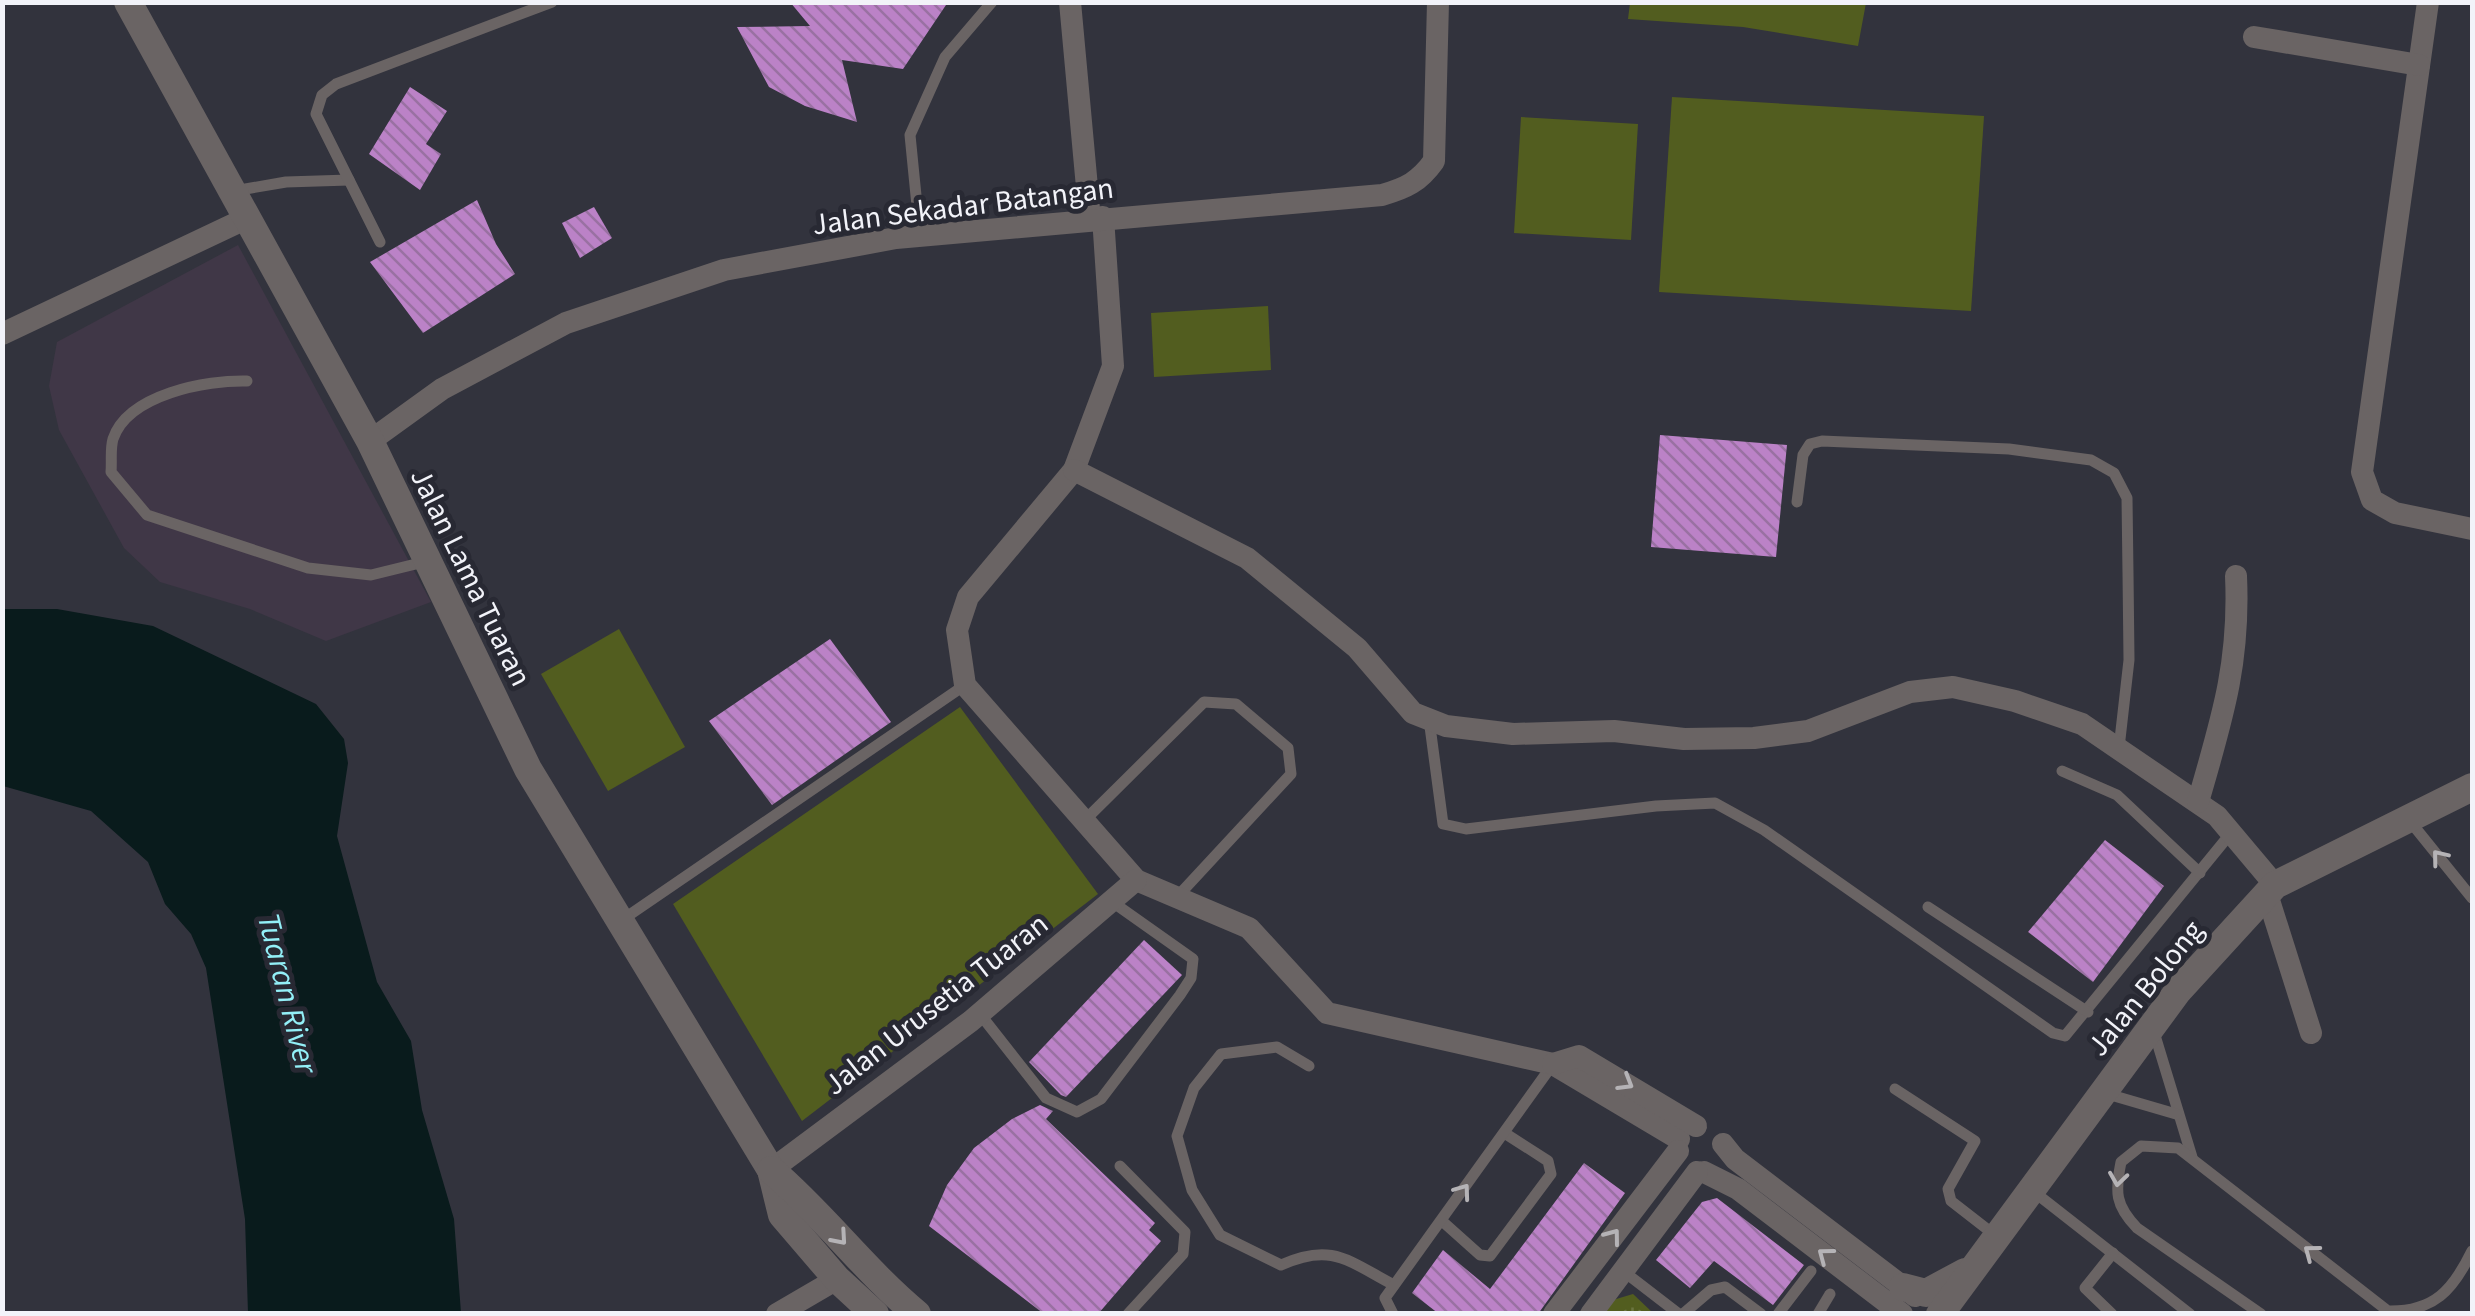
<svg xmlns="http://www.w3.org/2000/svg" width="2475" height="1316" viewBox="0 0 2475 1316" font-family="'Source Sans 3',sans-serif">
<defs>
<pattern id="grass-tufts" width="24" height="20" patternUnits="userSpaceOnUse" patternTransform="scale(2.5)"><rect width="24" height="20" fill="#525d1f"/><path d="M3 7l-1-3M5 7V3M7 7l1-3M15 17l-1-3M17 17v-4M19 17l1-3" fill="none" stroke="#6b7540"/></pattern>
<pattern id="building-back-hatch" width="6" height="6" patternUnits="userSpaceOnUse" patternTransform="scale(2.5)"><rect width="6" height="6" fill="#bb82c7"/><path d="M-1 5l2 2M0 0l6 6M5-1l2 2" fill="none" stroke="#9971a2"/></pattern>
</defs>
<rect width="100%" height="100%" fill="#32333d"/>
<polygon fill="#403747" points="238,245 431,602 326,641 250,609 160,582 124,548 59,430 49,386 57,342"/>
<polygon fill="url(#grass-tufts)" points="1633,1294 1653,1313 1601,1314 1613,1300"/>
<g fill="#525d1f">
<polygon points="1630,3 1630,2 1866,3 1858,46 1743,27 1628,19"/>
<polygon points="1672,97 1984,116 1971,311 1659,292"/>
<polygon points="1521,117 1638,124 1631,240 1514,233"/>
<polygon points="1268,306 1271,370 1154,377 1151,313"/>
<polygon points="619,629 685,747 608,791 541,674"/>
<polygon points="960,707 1098,894 802,1121 673,904"/>
</g>
<polygon fill="#091b1c" points="2,609 57,609 153,626 316,704 344,739 348,763 337,836 377,982 411,1041 422,1110 454,1219 461,1313 248,1313 245,1219 206,968 191,934 165,904 148,862 91,811 3,786"/>
<g fill="url(#building-back-hatch)">
<polygon points="790,2 948,2 903,69 842,60 857,122 805,106 769,87 737,27 810,26"/>
<polygon points="410,87 447,111 426,144 441,154 420,190 369,154"/>
<polygon points="477,200 496,244 515,274 423,333 370,262"/>
<polygon points="594,207 612,238 580,258 562,223"/>
<polygon points="1660,435 1787,445 1776,557 1651,547"/>
<polygon points="830,639 891,722 772,805 709,721"/>
<polygon points="2105,840 2164,886 2093,982 2028,932"/>
<polygon points="1144,940 1182,975 1066,1097 1061,1095 1029,1062"/>
<polygon points="1040,1105 1053,1111 1046,1119 1155,1223 1149,1230 1161,1241 1098,1314 1044,1314 929,1226 947,1185 974,1148 1012,1119"/>
<polygon points="1584,1163 1625,1193 1538,1314 1439,1314 1412,1293 1443,1250 1490,1289"/>
<polygon points="1717,1198 1804,1265 1773,1305 1714,1261 1690,1288 1656,1260 1702,1202"/>
</g>
<g fill="none" stroke-linecap="round" stroke-linejoin="round">
<g stroke="#6a6464" stroke-width="11">
<polyline points="234,191 286,182 349,180"/>
<polyline points="920,236 910,135 945,57 992,2"/>
<polyline points="380,242 316,114 322,95 336,84 552,2"/>
<path d="M 247,381 C 207,380 128,394 113,439 C 110,449 112,462 111,472 L 147,515 L 308,568 L 371,575 L 428,561"/>
<polyline points="1797,502 1803,455 1810,444 1822,441 2009,449 2091,460 2114,473 2127,498 2128,573 2129,660 2119,748"/>
<polyline points="1429,719 1443,824 1466,829 1656,806 1715,803 1764,830 2053,1033 2065,1036 2231,833"/>
<polyline points="2062,771 2117,795 2200,873"/>
<polyline points="2409,820 2472,898"/>
<polyline points="1084,821 1204,702 1236,704 1288,748 1291,774 1177,897"/>
<polyline points="1928,907 2088,1012"/>
<polyline points="622,920 965,685"/>
<polyline points="980,1014 1046,1098 1077,1112 1101,1099 1180,995 1191,978 1193,959 1111,901"/>
<polyline points="2154,1032 2192,1157"/>
<path d="M 1309,1066 L 1277,1047 L 1221,1054 L 1194,1088 L 1177,1136 L 1192,1190 L 1220,1235 L 1281,1265 C 1332,1242 1348,1261 1394,1285"/>
<polyline points="1895,1089 1975,1141 1948,1189 1951,1201 1996,1236"/>
<polyline points="2104,1093 2176,1114"/>
<polyline points="1120,1166 1185,1232 1183,1254 1128,1314"/>
<polyline points="2033,1191 2190,1314"/>
<polyline points="1442,1221 1480,1255 1490,1256 1551,1174 1548,1161 1506,1134"/>
<polyline points="1623,1271 1679,1314"/>
<polyline points="1393,1314 1385,1298 1553,1064"/>
<polyline points="1683,1314 1711,1290 1725,1287 1761,1314"/>
<polyline points="1778,1314 1811,1271"/>
<polyline points="1818,1314 1830,1294"/>
<polyline points="2112,1314 2085,1288 2113,1253"/>
<path d="M 2261,1314 L 2137,1228 C 2115,1205 2115,1192 2121,1162 L 2141,1146 L 2178,1148 L 2388,1311 C 2434,1312 2453,1290 2472,1251"/>
</g>
<g stroke="#6a6464" stroke-width="22">
<polyline points="1070,2 1090,220"/>
<polyline points="2428,2 2362,472 2372,500 2395,513 2472,529"/>
<polyline points="2254,37 2419,65"/>
<polyline points="1103,217 1113,366 1074,470 968,597 957,630 965,685 1136,880 1249,928 1327,1013 1553,1064 1679,1139"/>
<polyline points="2,334 245,219"/>
<path d="M 370,441 L 442,389 L 566,323 L 724,270 L 896,238 L 1382,195 C 1406,188 1419,182 1434,161 L 1438,2"/>
<polyline points="1074,470 1247,558 1357,648 1413,713 1446,726 1513,734 1614,731 1684,739 1754,738 1808,731 1910,692 1953,687 2015,701 2082,724 2217,816 2275,885"/>
<path d="M 2198,802 C 2222,719 2240,663 2236,576"/>
<polyline points="2267,894 2311,1033"/>
<polyline points="1553,1064 1579,1056 1696,1126"/>
<polyline points="1723,1144 1735,1159 1915,1296"/>
<polyline points="771,1170 971,1021 1136,880"/>
<polyline points="1704,1172 1738,1189 1902,1314"/>
<polyline points="777,1314 837,1279"/>
<polyline points="1554,1314 1678,1151"/>
<polyline points="1591,1314 1697,1172"/>
</g>
<g stroke="#6a6464" stroke-width="28">
<polyline points="128,2 370,441 528,769 771,1170 782,1215 837,1279 875,1314"/>
<path d="M 771,1170 C 823,1214 864,1270 917,1314"/>
<polyline points="1903,1287 1926,1293 1965,1272"/>
<polyline points="1940,1314 2178,991 2275,885 2472,787"/>
</g>
</g>
<defs><path id="oneway-chevron" d="M-2-3.5L2.5 0L-2 3.5" fill="none" stroke-width="1.6" stroke-linecap="round" stroke-linejoin="round" transform="scale(2.5)"/></defs>
<g stroke="#b5b3b6">
<use href="#oneway-chevron" transform="translate(2439 857) rotate(-129)"/>
<use href="#oneway-chevron" transform="translate(1626 1083) rotate(31)"/>
<use href="#oneway-chevron" transform="translate(2118 1179) rotate(98)"/>
<use href="#oneway-chevron" transform="translate(1463 1191) rotate(-54)"/>
<use href="#oneway-chevron" transform="translate(1613 1236) rotate(-53)"/>
<use href="#oneway-chevron" transform="translate(840 1238) rotate(49)"/>
<use href="#oneway-chevron" transform="translate(2311 1252) rotate(-143)"/>
<use href="#oneway-chevron" transform="translate(1825 1255) rotate(-143)"/>
</g>
<g text-anchor="middle" stroke-width="10" stroke-linejoin="round" paint-order="stroke">
<g font-size="30" fill="#f2f3f9" stroke="#282933">
<text transform="translate(963 206) rotate(-7)" y="10">Jalan Sekadar Batangan</text>
<text transform="translate(471 577) rotate(64)" y="10">Jalan Lama Tuaran</text>
<text transform="translate(2145 988) rotate(-51)" y="10">Jalan Bolong</text>
<text transform="translate(936 1004) rotate(-38)" y="10">Jalan Urusetia Tuaran</text>
</g>
<g font-size="32" font-style="italic" fill="#93eff7" stroke="#282933">
<text transform="translate(288 993) rotate(76)" y="11">Tuaran River</text>
</g>
</g>
<rect width="2475" height="1316" fill="none" stroke="#f2f3f9" stroke-width="10"/>
</svg>
